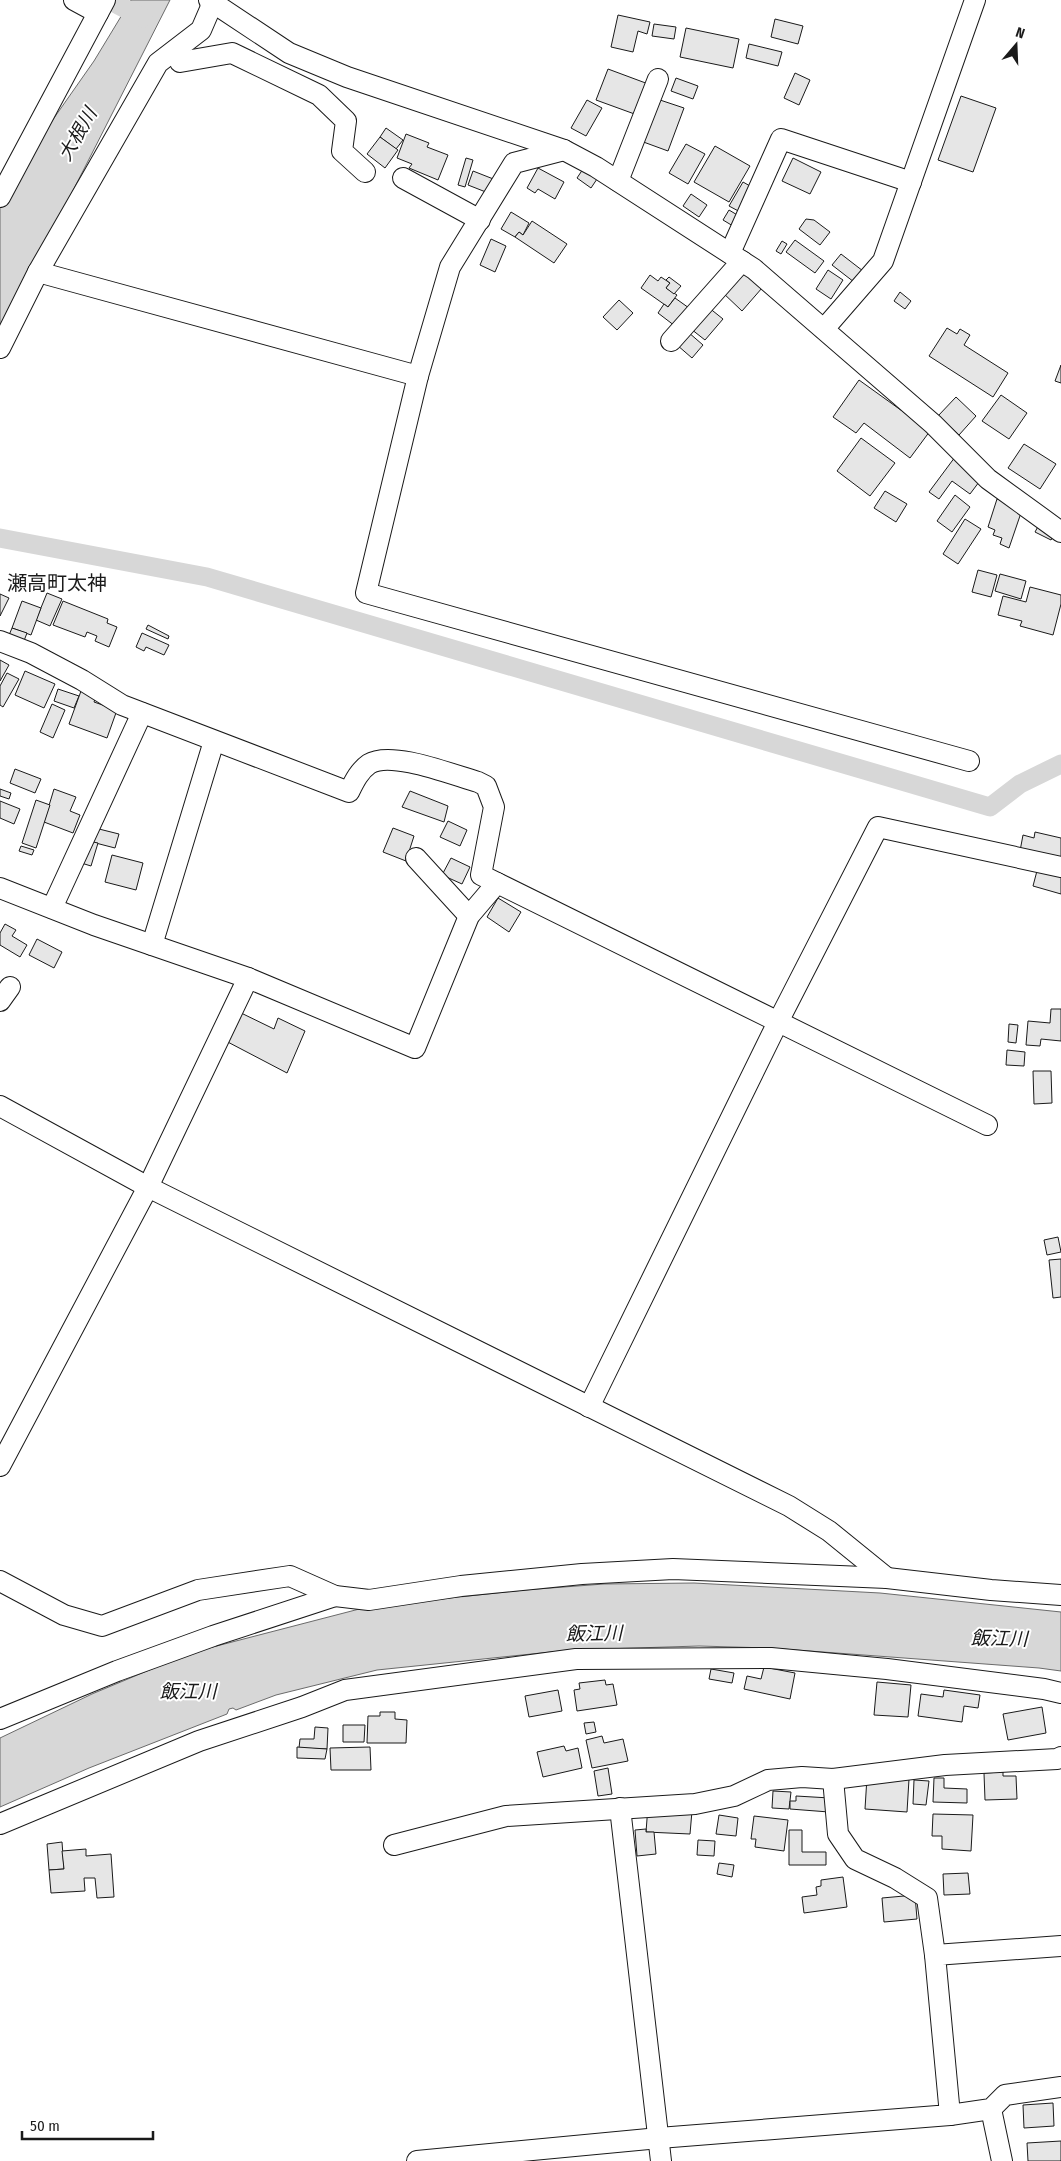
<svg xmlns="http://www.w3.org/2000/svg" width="1061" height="2161" viewBox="0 0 1061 2161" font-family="'Fira Sans Condensed','Noto Sans JP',sans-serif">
<rect width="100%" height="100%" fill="#fff"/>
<g fill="#d7d7d7" stroke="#6a6a6a">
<polygon points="131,0 170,0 0,334 0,195 94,61"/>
<polygon points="694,1583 880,1593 1061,1612 1061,1671 1039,1668 769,1648 699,1646 570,1650 377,1670 276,1695 236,1710 233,1708 229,1709 227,1714 89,1768 0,1807 0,1738 92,1694 178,1658 209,1648 367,1607 524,1590 604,1584"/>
</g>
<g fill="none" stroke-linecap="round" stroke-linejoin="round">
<g stroke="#d7d7d7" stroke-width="19">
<polyline points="109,0 143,18"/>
<polyline points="0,538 207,577 990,807 1020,784 1061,764"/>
</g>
</g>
<g fill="#e6e6e6" stroke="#1a1a1a">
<polygon points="618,15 650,22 647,34 638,31 633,52 611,47"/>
<polygon points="775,19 803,26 798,44 771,37"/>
<polygon points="654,24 676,27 674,39 652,36"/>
<polygon points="686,28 739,39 733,68 680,57"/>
<polygon points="749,44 782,52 778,66 746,58"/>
<polygon points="608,69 651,85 640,116 596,100"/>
<polygon points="795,73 810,80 799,105 784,98"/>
<polygon points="676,78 698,86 693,99 671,91"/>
<polygon points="961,96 996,108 973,172 938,160"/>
<polygon points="654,98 684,108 668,151 638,140"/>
<polygon points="587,100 602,108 586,136 571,128"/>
<polygon points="386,128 403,140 396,149 380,137"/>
<polygon points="406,134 429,143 427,147 448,155 438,180 409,168 412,164 397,158"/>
<polygon points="380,137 398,150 385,168 367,154"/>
<polygon points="686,144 705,154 688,184 669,173"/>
<polygon points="715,146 750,166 729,202 694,182"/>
<polygon points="466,158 473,160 465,187 458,185"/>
<polygon points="793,158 821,172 810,194 782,181"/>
<polygon points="585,166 599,176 591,188 577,178"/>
<polygon points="538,168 564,182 555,199 538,189 535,193 527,188"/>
<polygon points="473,171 501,182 496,196 468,185"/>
<polygon points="743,182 757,190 744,214 729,206"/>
<polygon points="691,194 707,205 699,217 683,206"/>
<polygon points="729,210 744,219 738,229 723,220"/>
<polygon points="511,212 529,223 523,235 519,232 515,237 501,229"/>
<polygon points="806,219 814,220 830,232 820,245 799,229"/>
<polygon points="532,221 567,244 554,263 515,237 519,232 523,235"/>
<polygon points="491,239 506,246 495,272 480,265"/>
<polygon points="795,240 824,261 815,273 786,252"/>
<polygon points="782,241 787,244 781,254 776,251"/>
<polygon points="841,254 863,271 854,282 832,265"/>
<polygon points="741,269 762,288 742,311 721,291"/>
<polygon points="828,270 843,280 831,299 816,289"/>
<polygon points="650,275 658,281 661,277 670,283 666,288 677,295 668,307 641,288"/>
<polygon points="669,277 681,286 674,294 666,288 670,283 666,280"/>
<polygon points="900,292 911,301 905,309 894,301"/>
<polygon points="675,298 689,308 675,326 658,313 664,304 668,307"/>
<polygon points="619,300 633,313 617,330 603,317"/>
<polygon points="708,307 723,319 705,340 691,329"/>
<polygon points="947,328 957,334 960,329 970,335 964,345 1008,373 993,397 929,356"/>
<polygon points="688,332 703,345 692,358 677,345"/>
<polygon points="1061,365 1061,383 1055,381"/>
<polygon points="859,380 930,431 910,458 864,423 856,433 833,417"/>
<polygon points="1001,395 1027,413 1009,439 982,421"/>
<polygon points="956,397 976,416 959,435 938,416"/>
<polygon points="861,438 895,463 870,496 837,471"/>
<polygon points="1024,444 1056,464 1040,489 1008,468"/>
<polygon points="958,453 985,474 970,494 952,481 939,499 929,492"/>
<polygon points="885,491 907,504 896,522 874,508"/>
<polygon points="955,495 970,507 952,532 937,521"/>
<polygon points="997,499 1023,507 1009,548 1000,544 1002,538 993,535 995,530 988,527"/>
<polygon points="965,519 981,529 958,564 943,554"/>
<polygon points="1041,521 1057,530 1051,540 1035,532"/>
<polygon points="978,570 997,575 991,597 972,592"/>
<polygon points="1000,574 1026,581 1021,599 995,591"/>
<polygon points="1030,587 1061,595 1061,604 1053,635 1020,626 1022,621 998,615 1003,596 1026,602"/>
<polygon points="47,593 62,599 50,626 36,620"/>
<polygon points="0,594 9,598 0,616"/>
<polygon points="22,601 41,608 31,635 12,628"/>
<polygon points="63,601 108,619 107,623 117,627 109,647 95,641 97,636 87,632 85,637 53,625"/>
<polygon points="148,625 169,636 168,639 146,629"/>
<polygon points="12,628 27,633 22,646 7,640"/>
<polygon points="142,633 169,645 164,655 146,647 144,651 136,647"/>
<polygon points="0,660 9,665 0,681"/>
<polygon points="25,671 55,684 44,708 15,695"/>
<polygon points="7,673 19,679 3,707 0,705 0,686"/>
<polygon points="58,689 79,696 74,708 54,701"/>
<polygon points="81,691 96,696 94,702 117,710 107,738 69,724"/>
<polygon points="52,704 65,710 53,738 40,732"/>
<polygon points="15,769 41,779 35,793 10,783"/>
<polygon points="0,789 11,793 9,799 0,796"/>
<polygon points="54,789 76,797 70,811 80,815 73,833 44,822"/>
<polygon points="410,791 448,806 444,822 402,807"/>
<polygon points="36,800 50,805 36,848 22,843"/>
<polygon points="0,801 20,809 14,824 0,818"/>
<polygon points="448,821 467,830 460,846 440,837"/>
<polygon points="393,828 414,836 406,861 383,852"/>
<polygon points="99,829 119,834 115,848 84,840"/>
<polygon points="1035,832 1061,838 1061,859 1020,851 1023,835 1034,838"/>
<polygon points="84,840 98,843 91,866 78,862"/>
<polygon points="21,846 34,850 32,855 19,851"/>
<polygon points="112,855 143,863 136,890 105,882"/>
<polygon points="451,858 470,867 462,884 442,875"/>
<polygon points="1038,867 1061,873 1061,894 1033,886"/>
<polygon points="498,898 521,912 509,932 487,917"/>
<polygon points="5,924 16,930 12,936 27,945 20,957 0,945 0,933"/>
<polygon points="37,939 62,952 54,968 29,955"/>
<polygon points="1051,1009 1061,1009 1061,1041 1041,1039 1040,1046 1026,1045 1028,1021 1050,1023"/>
<polygon points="237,1011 274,1029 278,1018 305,1031 287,1073 222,1039"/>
<polygon points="1009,1024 1018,1025 1016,1043 1008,1042"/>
<polygon points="1007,1050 1025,1052 1024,1066 1006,1065"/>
<polygon points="1033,1071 1051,1071 1052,1103 1034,1104"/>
<polygon points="1058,1237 1061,1252 1047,1255 1044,1240"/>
<polygon points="1061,1259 1061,1297 1053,1298 1049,1260"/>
<polygon points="764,1667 795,1673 790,1699 744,1689 747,1676 761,1679"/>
<polygon points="711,1669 734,1673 732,1683 709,1679"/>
<polygon points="605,1680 606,1685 613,1684 617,1705 577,1711 574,1690 580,1689 579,1683"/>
<polygon points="877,1682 911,1685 908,1717 874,1715"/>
<polygon points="558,1690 562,1711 529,1717 525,1696"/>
<polygon points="944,1690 980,1695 978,1708 964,1706 962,1722 918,1716 921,1694 943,1697"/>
<polygon points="1042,1707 1046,1733 1008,1740 1003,1714"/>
<polygon points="380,1712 395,1712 395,1719 407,1720 406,1743 367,1743 368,1716 380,1716"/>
<polygon points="594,1722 596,1732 586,1734 584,1723"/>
<polygon points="343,1725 365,1725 364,1742 343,1742"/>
<polygon points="315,1727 328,1728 327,1749 299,1748 300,1739 314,1739"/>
<polygon points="602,1736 604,1743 623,1739 628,1761 592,1768 586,1740"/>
<polygon points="564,1746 566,1751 578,1748 582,1768 543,1777 537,1752"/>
<polygon points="297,1747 327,1749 325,1759 297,1758"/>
<polygon points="370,1747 371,1770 331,1770 330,1748"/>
<polygon points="608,1768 612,1794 598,1796 594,1771"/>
<polygon points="1003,1772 1003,1776 1016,1776 1017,1799 985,1800 984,1773"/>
<polygon points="867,1777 909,1779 907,1812 865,1809"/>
<polygon points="934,1778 944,1778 944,1788 967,1789 967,1803 933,1802"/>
<polygon points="914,1780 929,1781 926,1805 913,1804"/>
<polygon points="773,1791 791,1792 789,1809 772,1808"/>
<polygon points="796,1796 830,1798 829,1812 790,1809 790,1801 796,1801"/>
<polygon points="648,1806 692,1811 690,1834 646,1832"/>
<polygon points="933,1814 973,1815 971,1851 942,1849 942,1836 932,1836"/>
<polygon points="719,1815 738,1818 736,1836 716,1834"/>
<polygon points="754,1816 788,1820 784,1851 755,1847 756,1839 751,1839"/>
<polygon points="646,1829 646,1832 654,1832 656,1854 637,1856 635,1830"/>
<polygon points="789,1830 802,1830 802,1852 826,1852 826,1865 789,1865"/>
<polygon points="698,1840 715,1841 714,1856 697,1855"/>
<polygon points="62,1842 64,1869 49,1870 47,1844"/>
<polygon points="86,1849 86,1856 111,1854 114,1897 97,1898 95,1878 84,1878 85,1891 51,1893 49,1870 64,1869 62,1851"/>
<polygon points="719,1863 734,1865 732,1877 717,1874"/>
<polygon points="968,1873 970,1894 944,1895 943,1874"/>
<polygon points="843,1877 847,1907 804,1913 802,1897 817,1895 816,1887 821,1886 821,1880"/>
<polygon points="915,1895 917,1919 884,1922 882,1898"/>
<polygon points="1053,2103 1054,2126 1024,2128 1023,2105"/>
<polygon points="1061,2141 1061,2161 1028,2161 1027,2143"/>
</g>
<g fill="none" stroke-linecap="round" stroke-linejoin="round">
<defs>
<g id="minor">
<polyline points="74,0 98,13"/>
<polyline points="209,0 289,53 347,77 564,150 596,167 754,269 933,424 988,479 1061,532"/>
<polyline points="176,50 180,62 232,53 319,95 346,121 342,151 365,172"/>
<polyline points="564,150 514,163 450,267 418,376 366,593 969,761"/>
<polyline points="403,178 480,220"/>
<polyline points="618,181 658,79"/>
<polyline points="0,197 105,0"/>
<polyline points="730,253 781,139 911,182"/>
<polyline points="38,272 418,376"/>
<polyline points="824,329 883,261 975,0"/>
<polyline points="671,341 742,261"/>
<polyline points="0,348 38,272 158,63 201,30 214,0"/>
<path d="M 0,641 L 31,653 L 82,680 L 122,705 L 349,792 C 354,782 359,771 369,764 C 391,750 453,775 478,782 L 486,786 L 494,807 L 481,875 L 987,1125"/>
<polyline points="416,858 469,916"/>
<polyline points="0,888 94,925 248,978 148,1187 0,1466"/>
<polyline points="52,908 142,713"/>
<polyline points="152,945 214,741"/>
<polyline points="248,978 415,1048 469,916 497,883"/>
<polyline points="0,1001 10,987"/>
<polyline points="0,1106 148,1187 789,1506 829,1531 887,1578"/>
<polyline points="589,1407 778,1022 878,827 1061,867"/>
<polyline points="0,1581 64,1615 102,1626 198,1590 290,1576 335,1596 369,1600 461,1586 582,1574 673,1569 887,1578 991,1590 1061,1595"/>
<polyline points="0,1719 117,1671 213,1636 335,1596"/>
<polyline points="833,1779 838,1834 855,1859 895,1878 927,1898 935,1955"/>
<polyline points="620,1808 661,2161"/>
<polyline points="0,1824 199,1741 302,1707 345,1690 576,1659 771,1658 887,1669 1044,1689 1061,1693"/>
<polyline points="394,1845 506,1816 695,1804 734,1796 768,1780 802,1777 833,1779 945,1765 1057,1759 1061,1757"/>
<polyline points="991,2109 1002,2161"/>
<polyline points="950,2115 991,2109 1005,2095 1061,2087"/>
<polyline points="417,2161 659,2138 950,2115 935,1955 1061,1946"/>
</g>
</defs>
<use href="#minor" stroke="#1a1a1a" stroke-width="22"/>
<use href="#minor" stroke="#fff" stroke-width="20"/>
</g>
<g text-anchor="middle" stroke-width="4" stroke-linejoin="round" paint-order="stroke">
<g font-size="19" font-style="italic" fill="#1a1a1a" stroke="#fff">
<text transform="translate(77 134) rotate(-60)" y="7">大根川</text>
<text transform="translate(594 1633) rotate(-1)" y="7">飯江川</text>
<text transform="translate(999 1638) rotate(1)" y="7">飯江川</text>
<text x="188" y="1698">飯江川</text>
</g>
<g font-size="20" fill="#1a1a1a" stroke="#fff">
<text x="57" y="590">瀬高町太神</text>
</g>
</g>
<g transform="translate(1016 45) rotate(19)" stroke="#ffffff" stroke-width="4" paint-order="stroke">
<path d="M0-4L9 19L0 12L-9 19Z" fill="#1a1a1a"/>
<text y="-8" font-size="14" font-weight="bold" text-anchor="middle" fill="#1a1a1a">N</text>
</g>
<path d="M22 2131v8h131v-8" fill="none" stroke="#1a1a1a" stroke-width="2.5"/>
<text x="30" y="2131" font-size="15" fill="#1a1a1a" stroke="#ffffff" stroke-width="4" paint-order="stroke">50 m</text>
</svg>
